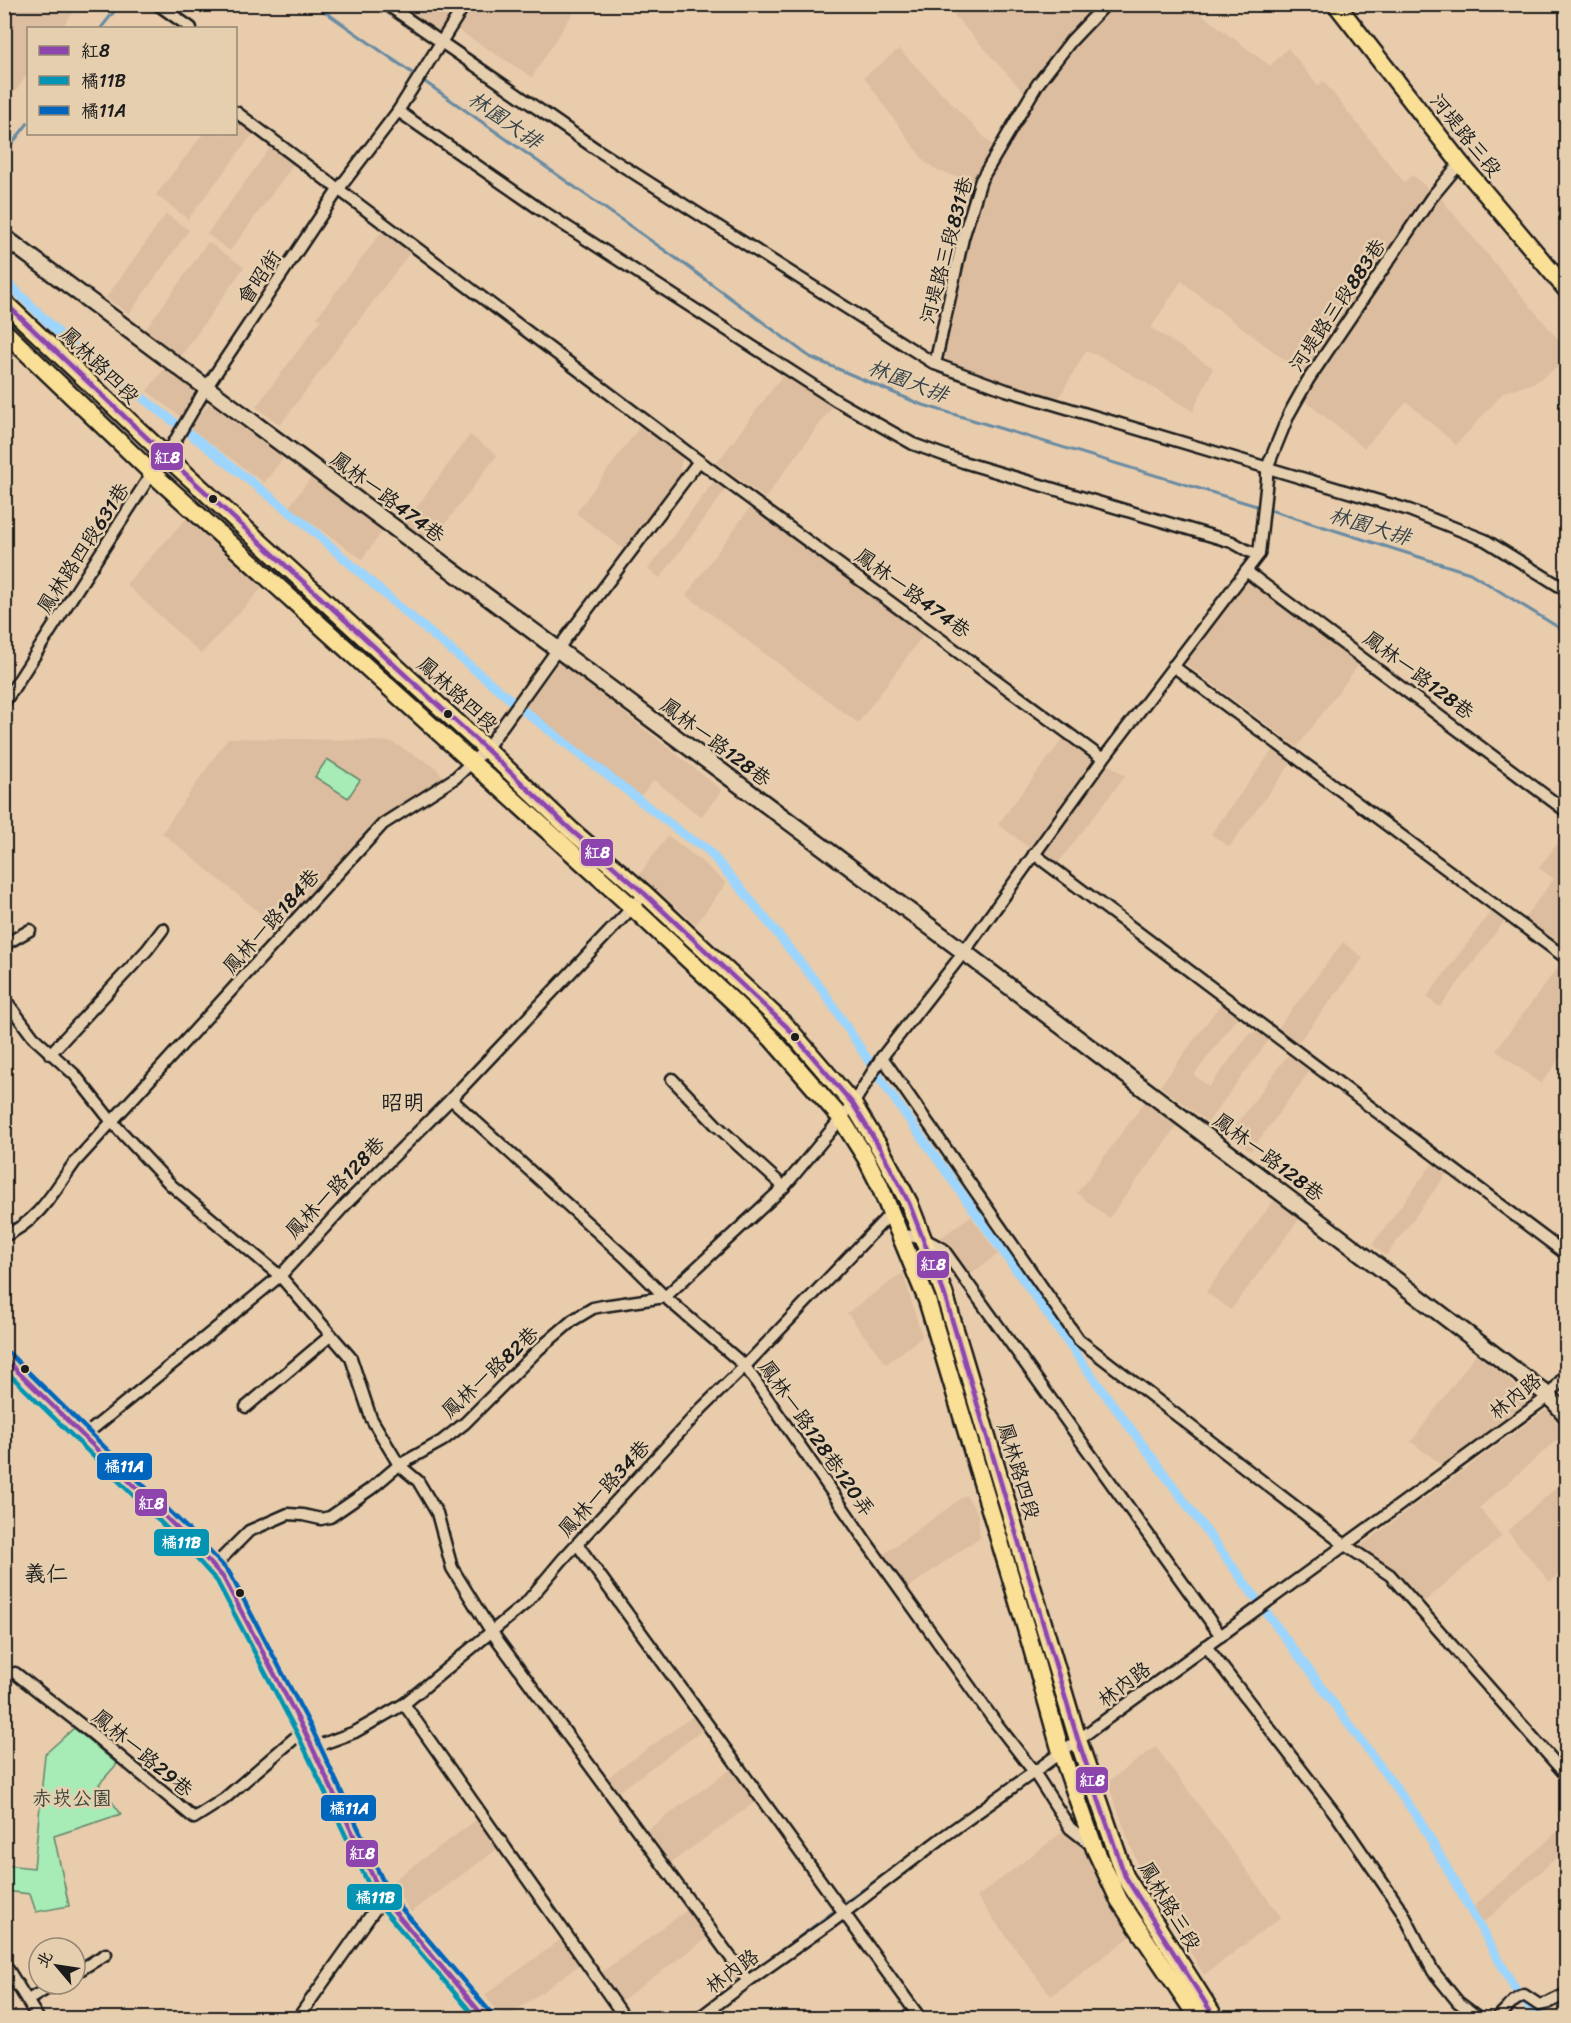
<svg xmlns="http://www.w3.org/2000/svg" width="1571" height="2023" viewBox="0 0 1571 2023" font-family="Sriracha,'LXGW WenKai TC',sans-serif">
<rect width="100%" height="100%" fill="#e8ccac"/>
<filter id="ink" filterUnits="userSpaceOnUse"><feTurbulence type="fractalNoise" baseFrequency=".0167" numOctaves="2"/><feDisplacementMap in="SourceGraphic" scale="12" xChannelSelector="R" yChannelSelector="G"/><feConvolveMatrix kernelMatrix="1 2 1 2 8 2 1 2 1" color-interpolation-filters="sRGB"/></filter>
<g filter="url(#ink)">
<g fill="#dcbd9f">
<polygon points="5,4 79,5 61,28 28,28 28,73 15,92 5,85"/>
<polygon points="398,5 458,5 440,32"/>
<polygon points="474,5 565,5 574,11 532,77 458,30"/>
<polygon points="965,5 1189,5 1270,66 1288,48 1318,86 1323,81 1404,182 1412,175 1442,200 1566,349 1566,362 1534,383 1504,392 1456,445 1407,402 1364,448 1301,398 1307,377 1181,281 1151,328 1213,368 1193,411 1102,357 1086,351 1057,401 955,370 948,363 942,349 977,182 938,171 924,161 864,77 899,49 997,150 1028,97 954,15"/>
<polygon points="236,116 255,131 188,219 156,195 203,134 236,134"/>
<polygon points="273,144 296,161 230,251 207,234"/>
<polygon points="166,214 189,230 129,314 106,298"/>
<polygon points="386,226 414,247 280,425 256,407 321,320 317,317"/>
<polygon points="208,242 244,267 180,358 144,332"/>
<polygon points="165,368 201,396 184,419 147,391"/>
<polygon points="785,372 832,407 765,498 717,463"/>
<polygon points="209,403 283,458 264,483 190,428"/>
<polygon points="644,421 684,451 680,468 682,475 626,551 576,513"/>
<polygon points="470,435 497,455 430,544 404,524"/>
<polygon points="312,476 385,528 362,559 289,507"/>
<polygon points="715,480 727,488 660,578 648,569"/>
<polygon points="754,502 927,630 858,723 686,595"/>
<polygon points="186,519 262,588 201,654 126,584"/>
<polygon points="1248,578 1360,663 1297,747 1185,663"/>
<polygon points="559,662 722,790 701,817 654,780 637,800 525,706"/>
<polygon points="1066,735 1100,760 1032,850 998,824"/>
<polygon points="228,738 356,740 392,742 435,767 444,778 375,822 280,929 162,833"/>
<polygon points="1277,744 1295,758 1229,847 1211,834"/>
<polygon points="1109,764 1125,776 1058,863 1043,851"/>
<polygon points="1566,832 1566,954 1522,921 1554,879 1539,868"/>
<polygon points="668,836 700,860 726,883 696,924 639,875"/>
<polygon points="1493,909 1506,919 1440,1007 1427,997"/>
<polygon points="1343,942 1363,958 1298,1043 1278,1028"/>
<polygon points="1564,959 1566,961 1566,1050 1541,1084 1496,1050"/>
<polygon points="1223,1001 1240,1014 1194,1075 1209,1087 1251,1032 1254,1033 1258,1027 1271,1037 1208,1122 1160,1086"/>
<polygon points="1290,1052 1312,1068 1251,1151 1229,1135"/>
<polygon points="1148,1098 1180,1122 1109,1218 1077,1193"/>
<polygon points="1436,1159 1450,1169 1386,1256 1372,1245"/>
<polygon points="1274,1200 1299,1219 1231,1310 1206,1292"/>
<polygon points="971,1216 998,1254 963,1279 936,1241"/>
<polygon points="903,1273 922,1337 886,1364 847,1313"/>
<polygon points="1476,1354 1540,1405 1451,1471 1411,1442"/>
<polygon points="1547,1409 1566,1432 1479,1508 1502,1536 1419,1606 1382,1564 1359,1547"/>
<polygon points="1566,1479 1566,1568 1550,1582 1507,1531"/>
<polygon points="966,1495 978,1514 980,1537 906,1589 881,1556"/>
<polygon points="693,1716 703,1730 614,1795 603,1781"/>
<polygon points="1156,1747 1281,1917 1204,1975 1138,1865 1107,1782"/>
<polygon points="731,1769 755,1802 665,1867 642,1834"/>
<polygon points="479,1818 500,1847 411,1912 390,1883"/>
<polygon points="1073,1824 1130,1937 1051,1996 977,1897"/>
<polygon points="1566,1824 1566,1849 1484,1922 1472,1908"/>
<polygon points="687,1910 707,1938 621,2001 601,1973"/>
<polygon points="563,1938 582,1963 506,2018 502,2018 485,1995"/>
</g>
<g fill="#a7ebb6" stroke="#628469" stroke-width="1.5">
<polygon points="327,759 360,780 348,798 315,777"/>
<polygon points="74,1728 117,1764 99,1784 121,1814 54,1836 69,1906 36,1912 30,1894 5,1891 5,1865 34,1868 45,1754"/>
</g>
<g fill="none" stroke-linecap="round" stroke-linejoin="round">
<g stroke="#698ba3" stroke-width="3">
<polyline points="314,4 687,266 810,357 920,404 1260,507"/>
<polyline points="101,28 120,4"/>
<polyline points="4,154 28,123"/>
<polyline points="1267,509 1470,573 1566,632"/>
<polyline points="846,1902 903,1861"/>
<polyline points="770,1959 833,1912"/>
</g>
<g stroke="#9dd5fd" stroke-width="9">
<polyline points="4,279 61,335 174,422"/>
<polyline points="189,433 304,523 397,605 523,710 687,837 706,848 744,892 824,992 883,1083 1086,1368 1419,1819 1521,1999 1544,2018"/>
</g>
<defs>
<g id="street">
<polyline points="157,4 191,28"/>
<polyline points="386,4 596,149 935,364 1006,390 1409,510 1485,540 1566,590"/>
<polyline points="398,111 541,210 837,401 913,444 963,462 1232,542 1248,551 1259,554"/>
<polyline points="236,112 699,461 1103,759"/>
<polyline points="935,364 963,238 981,180 1037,85 1071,41 1106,4"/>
<polyline points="1246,571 1566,811"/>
<polyline points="1173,666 1566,958"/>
<polyline points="4,703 152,473 166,456 206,388 338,190 398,111 465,4"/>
<polyline points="1034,854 1566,1254"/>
<polyline points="4,945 30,930"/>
<polyline points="4,998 33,1037 75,1075 112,1122 171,1185 280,1276 351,1358 371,1418 399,1465 418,1481 437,1513 452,1568 491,1631 748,1981"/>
<polyline points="50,1054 147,950 163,929"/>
<polyline points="882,1057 1079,1340 1345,1545 1390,1575 1566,1775"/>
<polyline points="672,1079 716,1125 784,1187"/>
<polyline points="451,1099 626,1258 665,1297 745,1366 867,1543 993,1719 1034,1772 1070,1828 1094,1847"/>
<polyline points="901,1234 924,1239 943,1249 1221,1636"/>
<path d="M 4,1236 C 39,1221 53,1192 75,1162 L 383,824 L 455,778 L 486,749 L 557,650 L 699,461"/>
<polyline points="246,1407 330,1336"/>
<polyline points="84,1436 280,1276 346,1204 451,1099 645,894"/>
<polyline points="577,1544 920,2018"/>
<polyline points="214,1566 249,1531 288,1514 303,1515 321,1519 330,1517 372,1488 399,1465 442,1441 465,1423 539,1349 573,1320 593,1308 603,1306 665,1297 784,1187 853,1104 882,1057 964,952 1103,759 1259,554 1267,479 1267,468 1289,414 1308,380 1431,198 1460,163"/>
<polyline points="1206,1646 1337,1816 1402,1911 1433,1971 1458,2002 1479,2018"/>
<polyline points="15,1673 89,1731 194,1818 224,1799 304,1730"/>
<polyline points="404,1704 625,2018"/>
<polyline points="312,1748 355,1732 404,1704 526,1603 562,1560 702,1408 745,1366 892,1212"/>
<polyline points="4,1963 38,2018"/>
<polyline points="75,1973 106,1954"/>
<polyline points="28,2000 55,1984"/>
<polyline points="298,2018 383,1898"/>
<polyline points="699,2018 748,1981 833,1921 943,1837 1034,1772 1549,1396 1566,1374"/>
<polyline points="1497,2018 1514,2001 1524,1995 1539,2005 1548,2003 1566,1994"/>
</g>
<g id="secondary">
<polyline points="4,237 964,952 1549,1396 1566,1415"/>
<polyline points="4,1358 191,1542 223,1577 304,1730 383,1898 485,2018"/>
</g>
<g id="primary">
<polyline points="1336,4 1460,163 1566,289"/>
<polyline points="4,302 166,456 486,749 571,830 645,894 787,1027 853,1104 881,1150 909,1203 944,1293 1078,1740 1125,1876 1215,2018"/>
<polyline points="4,331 152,473 631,906 738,1006 772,1039 840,1117 866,1158 879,1184 927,1300 1031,1645 1061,1752 1095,1849 1119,1900 1198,2018"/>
</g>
</defs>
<use href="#street" stroke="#1c1c1c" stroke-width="15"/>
<use href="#secondary" stroke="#1c1c1c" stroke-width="20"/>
<use href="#primary" stroke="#1c1c1c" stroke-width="21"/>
<use href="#street" stroke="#e6cfaf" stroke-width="10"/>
<use href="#secondary" stroke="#e6cfaf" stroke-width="15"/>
<use href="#primary" stroke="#fadf96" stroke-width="16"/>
<defs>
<g id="bus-1">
<polyline points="4,302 166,456 486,749 571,830 645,894 787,1027 853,1104 881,1150 909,1203 944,1293 1078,1740 1125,1876 1215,2018"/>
<polyline points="4,1358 191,1542 223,1577 304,1730 383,1898 485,2018"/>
</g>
<polyline id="bus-2" points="4,1369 186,1547 217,1581 297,1733 377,1902 476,2018"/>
<polyline id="bus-3" points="9,1353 196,1537 229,1572 311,1727 389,1894 491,2013"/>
</defs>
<use href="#bus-1" stroke="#e6cfaf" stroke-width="9"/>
<use href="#bus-2" stroke="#e6cfaf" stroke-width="9"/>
<use href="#bus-3" stroke="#e6cfaf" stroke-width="9"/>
<use href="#bus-1" stroke="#8e44ad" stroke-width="4.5"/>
<use href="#bus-2" stroke="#0494b3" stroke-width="4.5"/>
<use href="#bus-3" stroke="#0065bd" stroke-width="4.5"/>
</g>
</g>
<g fill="#1c1c1c" stroke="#e6cfaf" stroke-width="2">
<circle cx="213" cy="499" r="5"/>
<circle cx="448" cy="714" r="5"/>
<circle cx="795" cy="1037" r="5"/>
<circle cx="25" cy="1369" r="5"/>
<circle cx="240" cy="1593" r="5"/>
</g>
<g text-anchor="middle" stroke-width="5" stroke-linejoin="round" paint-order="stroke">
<g font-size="20" fill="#1c1c1c" stroke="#e6cfaf">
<text transform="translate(1466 135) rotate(51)" y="7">河堤路三段</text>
<text transform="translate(946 250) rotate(-75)" y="7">河堤路三段831巷</text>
<text transform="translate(259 277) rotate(-56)" y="7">會昭街</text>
<text transform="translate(1337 305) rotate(-56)" y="7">河堤路三段883巷</text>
<text transform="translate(100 365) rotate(44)" y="7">鳳林路四段</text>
<text transform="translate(388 497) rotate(37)" y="7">鳳林一路474巷</text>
<text transform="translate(83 548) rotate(-57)" y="7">鳳林路四段631巷</text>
<text transform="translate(913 593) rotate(36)" y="7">鳳林一路474巷</text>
<text transform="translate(1419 675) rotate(37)" y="7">鳳林一路128巷</text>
<text transform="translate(458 694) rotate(42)" y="7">鳳林路四段</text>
<text transform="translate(716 742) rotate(37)" y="7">鳳林一路128巷</text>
<text transform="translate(271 921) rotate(-48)" y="7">鳳林一路184巷</text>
<text transform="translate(1269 1157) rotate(37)" y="7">鳳林一路128巷</text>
<text transform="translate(335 1187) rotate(-46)" y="7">鳳林一路128巷</text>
<text transform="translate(490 1372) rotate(-43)" y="7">鳳林一路82巷</text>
<text transform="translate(1515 1396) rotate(-39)" y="7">林內路</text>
<text transform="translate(817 1438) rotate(55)" y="7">鳳林一路128巷120弄</text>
<text transform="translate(1019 1471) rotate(73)" y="7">鳳林路四段</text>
<text transform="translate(604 1488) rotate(-47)" y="7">鳳林一路34巷</text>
<text transform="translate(1124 1684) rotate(-37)" y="7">林內路</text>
<text transform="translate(143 1753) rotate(40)" y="7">鳳林一路29巷</text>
<text transform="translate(1170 1906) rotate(59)" y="7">鳳林路三段</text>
<text transform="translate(732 1971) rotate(-36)" y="7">林內路</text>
</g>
<g font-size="20" fill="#38453b" stroke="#e6cfaf">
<text x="72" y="1805">赤崁公園</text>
</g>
<g font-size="21" font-style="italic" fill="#364149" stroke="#e6cfaf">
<text transform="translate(505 120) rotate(35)" y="7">林園大排</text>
<text transform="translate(908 381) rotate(21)" y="7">林園大排</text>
<text transform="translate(1370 526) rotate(17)" y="7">林園大排</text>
</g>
<g font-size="22" fill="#1c1c1c" stroke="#e6cfaf">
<text x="403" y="1110">昭明</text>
<text x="46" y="1581">義仁</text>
</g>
</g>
<g stroke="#e6cfaf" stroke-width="2">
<rect x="150" y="442" width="34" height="29" rx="6" fill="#8e44ad"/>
<rect x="580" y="838" width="34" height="29" rx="6" fill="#8e44ad"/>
<rect x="916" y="1250" width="34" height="29" rx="6" fill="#8e44ad"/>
<rect x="96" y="1452" width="57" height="29" rx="6" fill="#0065bd"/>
<rect x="134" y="1488" width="34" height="29" rx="6" fill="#8e44ad"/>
<rect x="153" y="1528" width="57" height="29" rx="6" fill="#0494b3"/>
<rect x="1075" y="1766" width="34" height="28" rx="6" fill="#8e44ad"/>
<rect x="320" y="1794" width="57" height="28" rx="6" fill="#0065bd"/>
<rect x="345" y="1839" width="34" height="29" rx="6" fill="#8e44ad"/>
<rect x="346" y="1883" width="57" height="28" rx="6" fill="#0494b3"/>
</g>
<g font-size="16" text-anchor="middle" font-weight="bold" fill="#fff">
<text x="167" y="463">紅8</text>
<text x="597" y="858">紅8</text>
<text x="933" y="1270">紅8</text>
<text x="124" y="1472">橘11A</text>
<text x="151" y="1509">紅8</text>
<text x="181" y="1548">橘11B</text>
<text x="1092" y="1786">紅8</text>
<text x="349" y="1814">橘11A</text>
<text x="362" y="1859">紅8</text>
<text x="375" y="1903">橘11B</text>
</g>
<rect width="1571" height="2023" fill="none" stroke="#e6cfaf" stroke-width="24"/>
<rect x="12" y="12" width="1547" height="1999" fill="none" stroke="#1c1c1c" stroke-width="2" filter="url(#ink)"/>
<rect x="27" y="27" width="210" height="108" fill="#e6cfaf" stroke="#958774" stroke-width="1.5"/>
<rect x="39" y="46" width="30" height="9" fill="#8e44ad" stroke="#958774" stroke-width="1.5"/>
<text x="81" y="57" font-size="18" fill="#1c1c1c">紅8</text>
<rect x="39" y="76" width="30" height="9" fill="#0494b3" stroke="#958774" stroke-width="1.5"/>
<text x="81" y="87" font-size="18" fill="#1c1c1c">橘11B</text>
<rect x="39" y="106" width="30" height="9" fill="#0065bd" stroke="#958774" stroke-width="1.5"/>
<text x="81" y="117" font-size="18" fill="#1c1c1c">橘11A</text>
<g transform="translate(57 1966) rotate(299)"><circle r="28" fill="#e6cfaf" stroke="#958774" stroke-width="1.5"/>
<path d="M0-4.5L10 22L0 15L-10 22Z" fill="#1c1c1c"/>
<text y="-9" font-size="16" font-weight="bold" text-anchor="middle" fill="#1c1c1c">北</text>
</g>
</svg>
